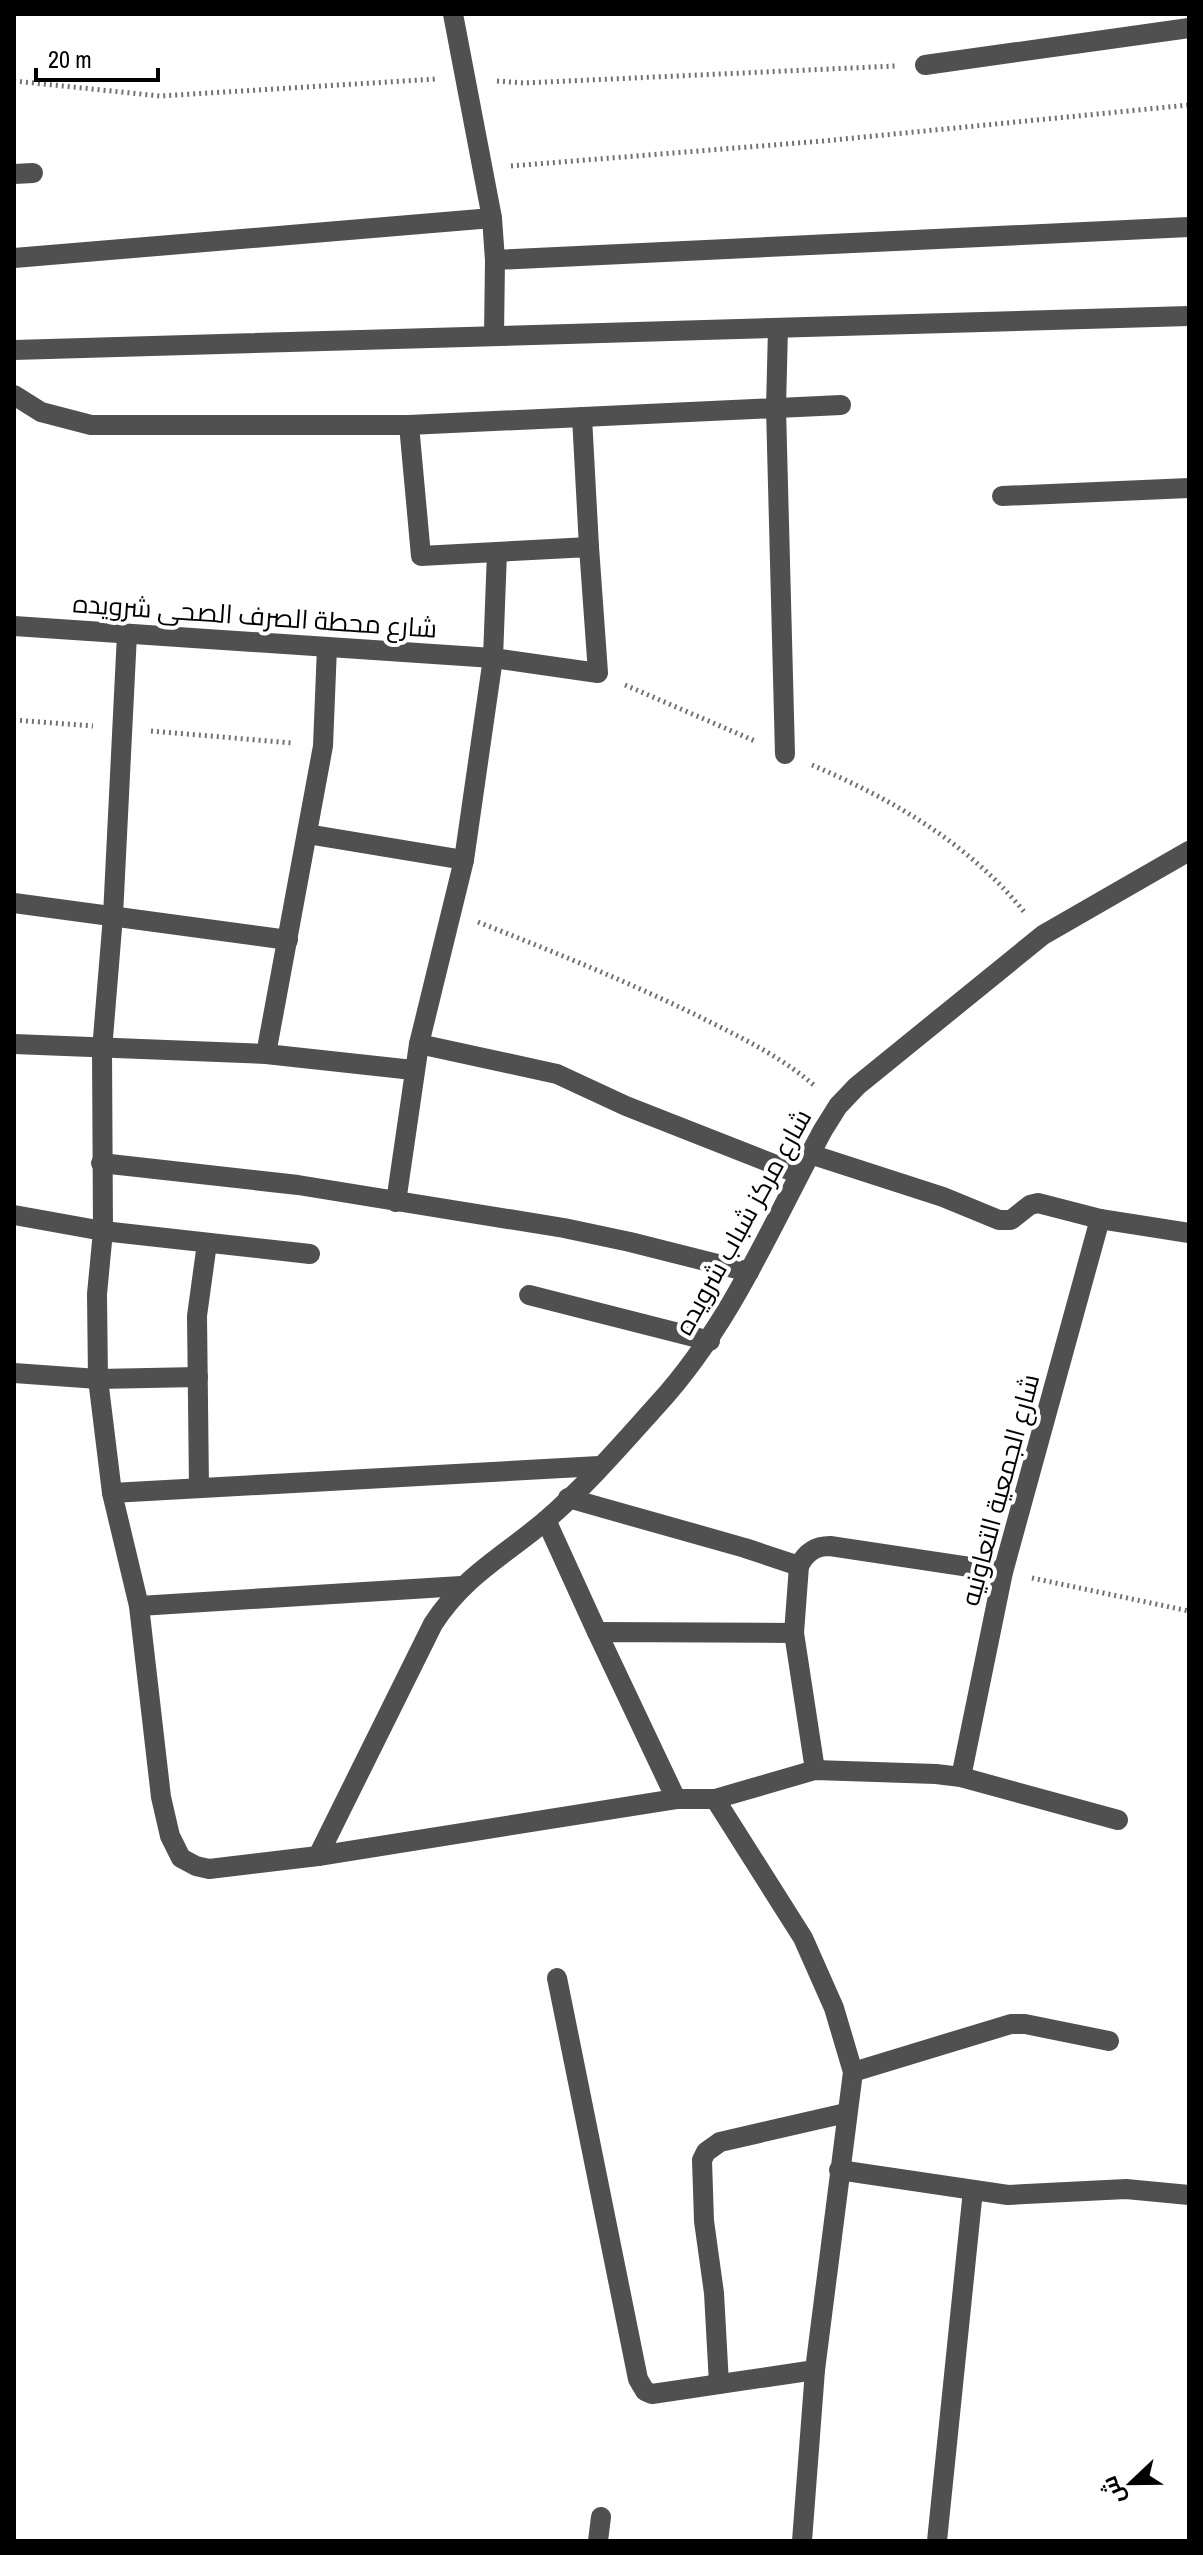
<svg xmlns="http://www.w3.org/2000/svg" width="1203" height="2555" viewBox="0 0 1203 2555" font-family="'Archivo Narrow',Cairo,sans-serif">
<rect width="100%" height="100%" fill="#fff"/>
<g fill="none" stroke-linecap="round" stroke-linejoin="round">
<g stroke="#727272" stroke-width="5" stroke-dasharray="2 4" stroke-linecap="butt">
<polyline points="14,81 160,96 436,79"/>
<polyline points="497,81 524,83 895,66"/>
<polyline points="511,166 823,141 1189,105"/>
<polyline points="625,685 755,741"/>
<polyline points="14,720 93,726"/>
<polyline points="151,731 292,743"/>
<path d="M 812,765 C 892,799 970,844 1025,913"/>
<path d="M 478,922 C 554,952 629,982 702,1018 C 742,1038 782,1057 816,1087"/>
<polyline points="1032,1578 1189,1611"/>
</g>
<g stroke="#505050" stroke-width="20">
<polyline points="453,14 492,218 495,260 1189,227"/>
<polyline points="925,65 1189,28"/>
<polyline points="14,174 33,173"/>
<polyline points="14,258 492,218"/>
<polyline points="778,328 776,408 785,754"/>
<polyline points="494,336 495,260"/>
<polyline points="14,350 1189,316"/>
<polyline points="14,395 41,412 91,425 409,425 841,405"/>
<polyline points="582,417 589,547"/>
<polyline points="1002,496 1189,488"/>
<polyline points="14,626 493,658 598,673 589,547 421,556 409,425"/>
<polyline points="127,634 113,916 102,1050 103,1231 310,1254"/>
<polyline points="307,834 464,860"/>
<polyline points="14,903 288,940"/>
<polyline points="14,1044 266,1054 413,1070"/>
<polyline points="419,1044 557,1074 626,1106 799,1174"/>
<polyline points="266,1054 323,746 327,647"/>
<polyline points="810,1154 943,1197 999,1220 1011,1220 1030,1205 1038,1203 1100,1219 1189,1233"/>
<polyline points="101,1163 298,1185 564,1228 630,1242 749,1272"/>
<polyline points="396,1202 419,1044 464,860 493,658 497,552"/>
<polyline points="14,1215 103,1231 97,1294 98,1379 112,1493"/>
<polyline points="529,1295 710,1341"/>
<polyline points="14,1373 98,1379 198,1377"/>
<polyline points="599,1466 112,1493 139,1606 161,1797 170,1836 181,1858 196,1866 209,1869 318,1856 676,1799 715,1799 815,1770 936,1774 961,1777 1118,1820"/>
<polyline points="199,1487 197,1316 207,1243"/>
<polyline points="568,1498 745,1548 799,1566"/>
<polyline points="546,1520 597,1632"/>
<polyline points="139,1606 461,1586"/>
<path d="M 815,1770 L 794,1633 L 799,1566 C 806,1552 815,1546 830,1546 L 1003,1572"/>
<polyline points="961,1777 1003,1572 1100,1219"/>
<polyline points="676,1799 597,1632 794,1633"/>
<path d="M 318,1856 L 433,1624 C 464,1576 502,1557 544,1522 C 585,1487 622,1444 658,1404 C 731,1324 772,1224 823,1130 L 838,1106 L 857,1086 L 1043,935 L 1189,851"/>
<polyline points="557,1978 638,2379 645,2391 652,2394 815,2370 853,2072 834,2008 803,1938 715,1799"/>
<polyline points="853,2072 1011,2024 1025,2024 1109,2041"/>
<polyline points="839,2170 1008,2195 1126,2189 1189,2195"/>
<polyline points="719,2384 714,2293 704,2221 702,2160 706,2152 720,2142 846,2113"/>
<polyline points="598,2541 601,2517"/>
<polyline points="802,2541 815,2370"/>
<polyline points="937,2541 973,2190"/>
</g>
</g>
<g text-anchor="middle" stroke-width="8" stroke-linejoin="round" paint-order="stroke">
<g font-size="26" fill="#000" stroke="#fff">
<text transform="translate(255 616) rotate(4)" y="9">شارع محطة الصرف الصحى شرويده</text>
<text transform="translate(743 1222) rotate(-61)" y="9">شارع مركز شباب شرويده</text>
<text transform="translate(1000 1490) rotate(-75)" y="9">شارع الجمعية التعاونيه</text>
</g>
</g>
<rect width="1203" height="2555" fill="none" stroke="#000000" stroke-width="32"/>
<g transform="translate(1131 2483) rotate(248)" stroke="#ffffff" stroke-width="6" paint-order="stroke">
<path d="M0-6L14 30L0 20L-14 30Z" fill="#000000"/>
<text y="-12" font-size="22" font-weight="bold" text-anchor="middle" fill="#000000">ش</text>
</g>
<path d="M36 68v12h122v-12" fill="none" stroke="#000000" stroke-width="4"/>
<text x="48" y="68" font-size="24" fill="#000000" stroke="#ffffff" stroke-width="6" paint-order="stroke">20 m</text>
</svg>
